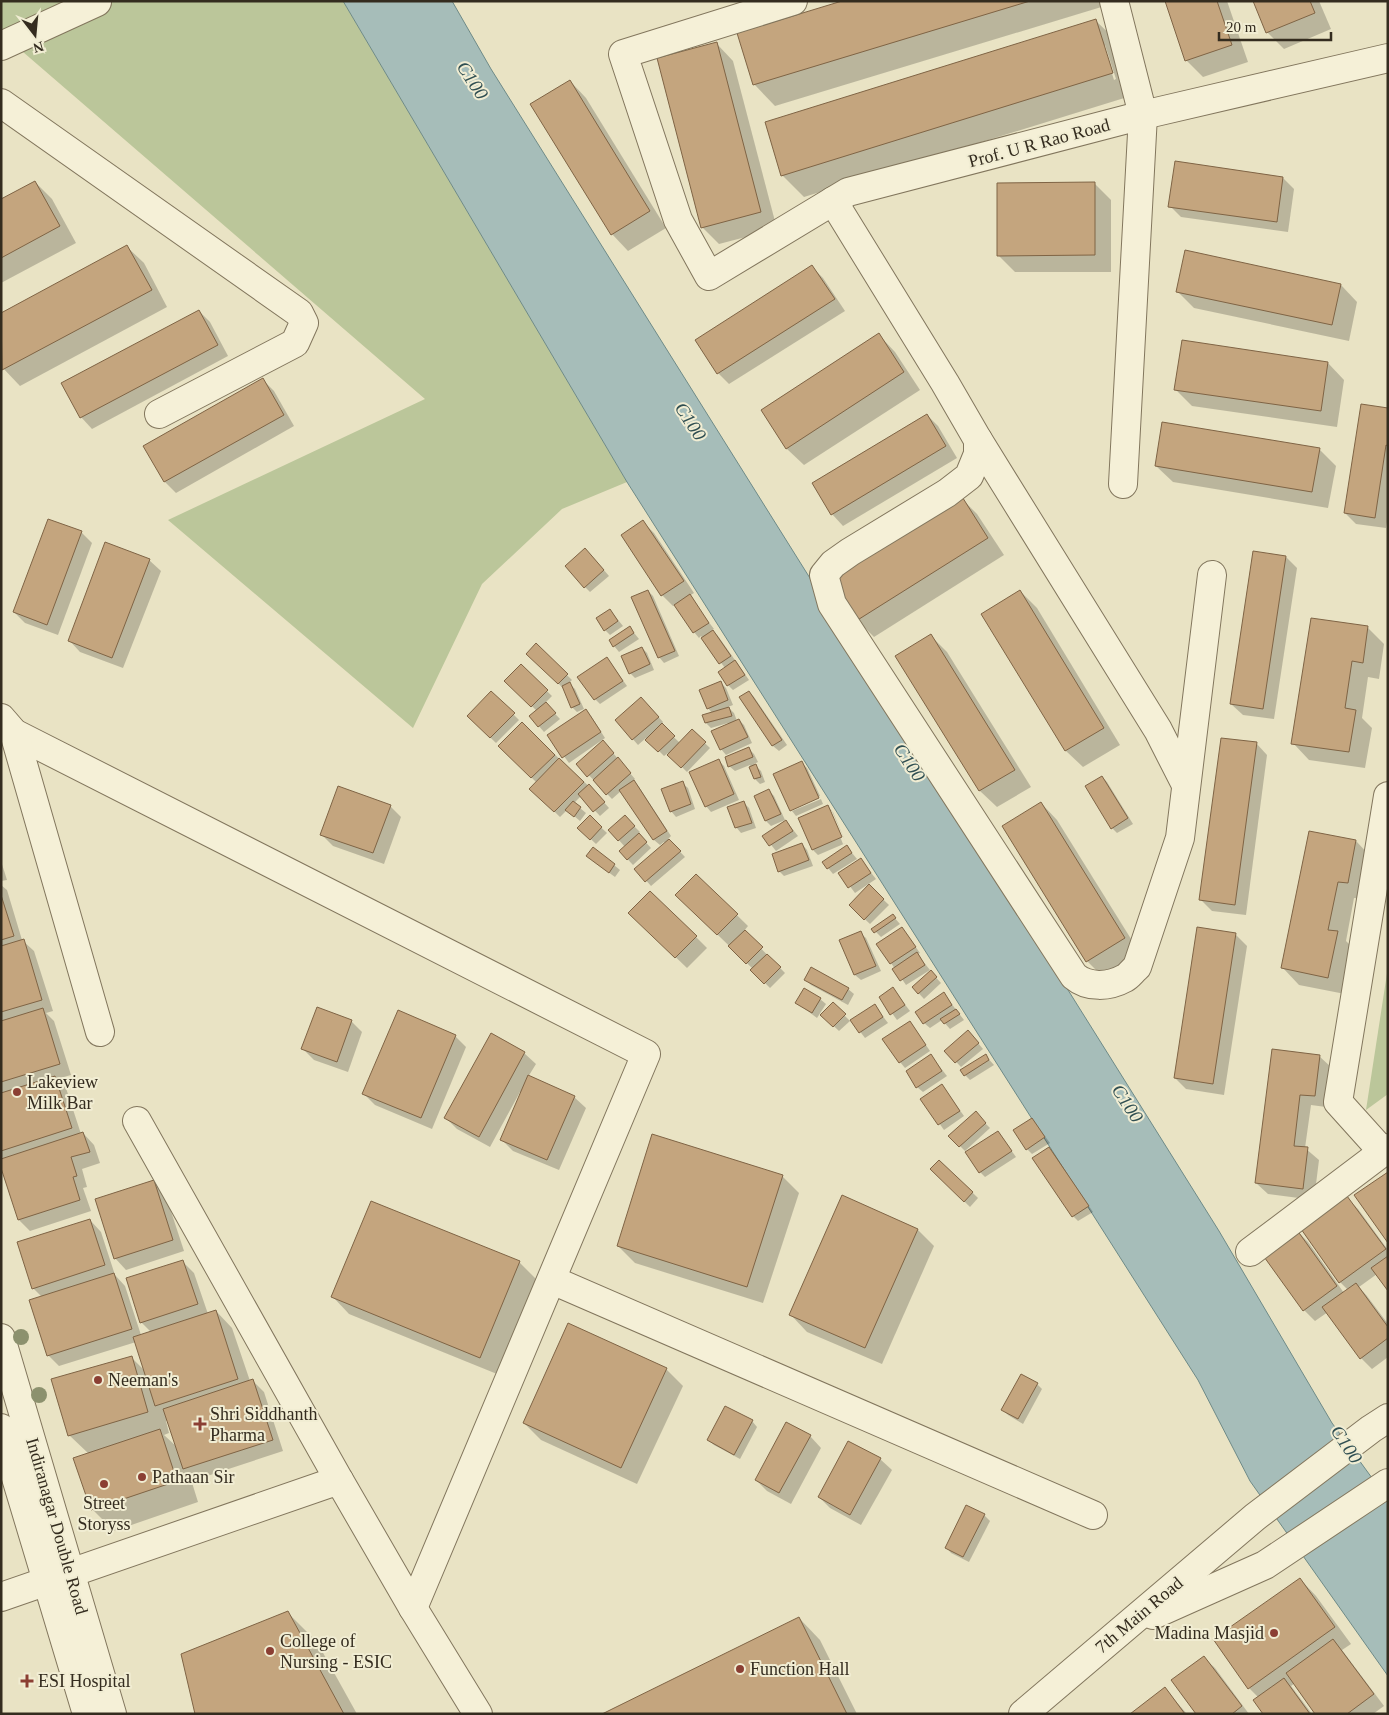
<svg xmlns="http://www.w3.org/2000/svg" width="1389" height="1715" viewBox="0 0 1389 1715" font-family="'Times New Roman',serif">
<rect width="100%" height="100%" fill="#e9e3c4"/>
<g fill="#bbc69a">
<polygon points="1,1 343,1 627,482 562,509 482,584 413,728 168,520 425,399 1,33"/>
<polygon points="1388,967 1388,1094 1366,1110"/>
</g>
<polygon fill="#a6bdb9" stroke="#6e8a87" points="343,1 452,1 491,69 1219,1231 1332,1423 1388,1500 1388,1676 1250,1481 1198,1380 627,482"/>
<g fill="#0003" fill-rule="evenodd">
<polygon points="847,1 1107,1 1108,5 775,106 754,84"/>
<polygon points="1167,1 1227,1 1248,62 1203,77 1186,60"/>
<polygon points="1254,1 1319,1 1331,29 1284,49 1267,32"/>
<path d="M 1096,21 L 1118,42 L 1134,95 L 804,197 L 782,175 ZM 1103,45 L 1105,45 L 1116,79 L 1114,80 Z"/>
<polygon points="717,44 733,61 777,229 719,244 702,227"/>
<polygon points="570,81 586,98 666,228 628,251 612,234"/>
<polygon points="1176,162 1283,178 1294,189 1288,232 1181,217 1170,206"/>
<polygon points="35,182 52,199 76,243 1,283 1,200"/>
<polygon points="1094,183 1111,200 1111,272 1015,272 998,255"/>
<polygon points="127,247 144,263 167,307 20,386 1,366 1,315"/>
<polygon points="812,267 823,278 845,311 729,384 718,373"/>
<polygon points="1341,285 1357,302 1349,341 1194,308 1177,291"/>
<polygon points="199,311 210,322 228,356 92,429 81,417 62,384"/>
<polygon points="879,335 895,352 920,390 804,465 787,449 762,411"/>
<polygon points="1328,363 1344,380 1337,427 1192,406 1175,389"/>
<polygon points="263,380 274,391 294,426 176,493 165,482 145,446"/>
<polygon points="1388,409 1388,516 1386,528 1356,524 1345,513"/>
<polygon points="927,415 938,426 957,458 843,526 832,514 813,483"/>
<polygon points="1319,449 1336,466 1328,508 1173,482 1156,466"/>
<polygon points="960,497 977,514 1004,555 874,637 857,620"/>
<polygon points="643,522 654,533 694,593 689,596 714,629 712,630 718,636 749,680 733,690 728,685 725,668 701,636 699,638 694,632 675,605 673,606 662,595 623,535"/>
<polygon points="81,532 92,543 58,635 25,623 14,612"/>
<polygon points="591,555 609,576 590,592 585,587"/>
<polygon points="1286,557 1297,568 1274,719 1243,715 1231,704"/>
<polygon points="149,560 161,571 123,668 80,652 69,640"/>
<polygon points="648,591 653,596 679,656 664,663 659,657"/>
<polygon points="1020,591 1037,608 1120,745 1083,767 1066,751 983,614"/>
<polygon points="610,610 623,626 610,635 605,630"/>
<polygon points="1367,627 1384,644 1379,679 1368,677 1362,718 1372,728 1365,768 1309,760 1293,743"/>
<polygon points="630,628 639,639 619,652 610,641"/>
<polygon points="931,636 947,652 1031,787 997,807 980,791 897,656"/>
<polygon points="536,645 572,680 569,683 575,689 584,709 577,712 572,707 564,689 528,654"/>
<polygon points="642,648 647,653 654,670 635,678 630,673"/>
<polygon points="607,658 627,686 600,704 595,699"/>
<polygon points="521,666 552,696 545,703 560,719 544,732 531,717 537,711 506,681"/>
<polygon points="721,683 726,688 733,705 728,707 734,713 737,721 739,720 744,725 752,743 726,755 721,749 728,723 711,728 706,723 712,713 708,708"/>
<polygon points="491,692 519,720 496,743 468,716"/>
<polygon points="749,692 754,697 787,745 779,751 773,746 741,698"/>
<polygon points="646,703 663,722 661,725 680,743 692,731 710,748 687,772 668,753 664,756 646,738 638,745 616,720"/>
<polygon points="591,716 605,738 569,763 549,736"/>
<polygon points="522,724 594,791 609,808 600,816 581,796 574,803 586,813 580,821 567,810 560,817 531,789 537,783 500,746"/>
<polygon points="1256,743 1267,755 1246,915 1212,911 1201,900"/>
<polygon points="608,747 635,779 633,781 639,787 671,836 668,839 685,857 651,886 636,869 665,843 664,842 660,845 654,840 621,791 612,799 578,764"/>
<polygon points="749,749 754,754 758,762 754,764 761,771 765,782 760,784 755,779 750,765 735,771 729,766"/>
<polygon points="719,761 724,766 739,800 711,812 706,806"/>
<polygon points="802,763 807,768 820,796 791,809 791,811 791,810"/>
<polygon points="1102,777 1107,782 1133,824 1117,833 1112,828"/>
<polygon points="682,783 688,788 695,809 676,817 671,811"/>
<polygon points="769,791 774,796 785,820 771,826 766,821 755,797"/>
<polygon points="821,799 823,804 796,816 792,811"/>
<polygon points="743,802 749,808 756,828 741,833 736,827"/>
<polygon points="1041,803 1057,820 1141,955 1104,978 1087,961"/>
<polygon points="390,806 401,817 384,864 333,846 322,835"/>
<path d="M 828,807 L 833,812 L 846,843 L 818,855 L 813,850 L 800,819 ZM 830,811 L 832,811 L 846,843 L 843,844 Z"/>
<polygon points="590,817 607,833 596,844 579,828"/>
<polygon points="625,817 640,832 638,834 651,848 633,865 620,851 625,847 610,830"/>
<polygon points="786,821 798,836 776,851 764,836"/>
<polygon points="1356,841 1372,858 1364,899 1354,898 1346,941 1354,949 1345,994 1299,985 1283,968"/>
<polygon points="802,844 807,850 813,866 784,876 779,871"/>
<polygon points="847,847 857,859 833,874 824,863"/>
<polygon points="861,860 876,879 855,893 840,873"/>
<polygon points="1,861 7,880 1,881"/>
<polygon points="593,861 614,865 620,870 615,877"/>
<polygon points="697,876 748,926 744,931 785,973 770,988 752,970 753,969 688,906"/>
<polygon points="1,885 7,890 22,940 34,951 53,1011 46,1013 54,1021 71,1075 57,1079 66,1088 81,1134 83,1133 94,1145 100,1163 82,1169 87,1187 83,1188 91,1211 30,1231 19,1220 1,1164 4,1159 1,1157"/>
<polygon points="869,886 889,905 870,924 850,905"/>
<polygon points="893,916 900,924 881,937 873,929"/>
<polygon points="641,924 696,937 707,948 687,968"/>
<polygon points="902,928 920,953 917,954 930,970 906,985 891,963"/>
<polygon points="1198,929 1236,935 1247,946 1224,1095 1186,1089 1175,1078"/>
<polygon points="860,933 866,938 881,971 861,980 855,975 841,941"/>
<polygon points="931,972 941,983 924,999 913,987"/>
<polygon points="805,979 848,989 854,994 848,1005 811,985"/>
<polygon points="893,989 910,1011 897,1020 881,998"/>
<polygon points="944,994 964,1020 950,1029 942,1020 930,1028 924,1023"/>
<polygon points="820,999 826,1004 817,1018 797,1003"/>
<polygon points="833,1004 850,1021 839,1031 822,1015"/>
<polygon points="875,1006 888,1023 865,1038 852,1021"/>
<polygon points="351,1021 362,1032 348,1072 314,1060 303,1049"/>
<polygon points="910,1022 930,1051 905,1068 900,1062"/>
<polygon points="455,1036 466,1047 432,1129 375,1105 364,1094"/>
<polygon points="973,1037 983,1049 961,1067 946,1051"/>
<polygon points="1273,1051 1319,1056 1331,1067 1326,1107 1311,1105 1305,1148 1319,1160 1314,1200 1268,1194 1256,1183"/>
<polygon points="524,1053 536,1064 528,1077 574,1097 586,1108 559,1170 513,1151 502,1140 522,1093 520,1092 490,1147 457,1129 446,1118"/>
<polygon points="985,1055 994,1065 970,1080 965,1075"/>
<polygon points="931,1056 947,1076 923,1092 917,1087"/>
<polygon points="942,1086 964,1116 944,1130 922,1099"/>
<polygon points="975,1113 990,1128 965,1151 950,1136"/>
<polygon points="1032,1119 1050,1143 1032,1154 1027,1149"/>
<polygon points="998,1132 1016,1157 985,1177 980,1172"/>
<polygon points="1049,1149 1054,1154 1093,1212 1078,1221 1073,1216"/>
<polygon points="940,1161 978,1198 970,1207 931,1169"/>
<polygon points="782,1176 799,1193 763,1303 635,1263 618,1246"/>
<polygon points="154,1181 165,1193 184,1251 126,1270 115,1258"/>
<polygon points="1347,1198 1358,1209 1388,1250 1388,1289 1377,1274 1359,1287 1367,1296 1388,1324 1388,1357 1372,1369 1361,1358 1328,1312 1315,1321 1304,1310 1297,1231 1308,1242 1344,1293 1348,1290 1340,1282"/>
<path d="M 90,1220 L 101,1232 L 115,1275 L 125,1286 L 141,1335 L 151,1332 L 141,1322 L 183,1262 L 194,1273 L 208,1314 L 216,1311 L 232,1328 L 250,1381 L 252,1380 L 264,1392 L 283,1451 L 195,1480 L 189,1473 L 198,1502 L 114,1531 L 92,1509 L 89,1454 L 69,1435 L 131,1357 L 145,1371 L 136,1342 L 59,1366 L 48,1355 L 42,1297 L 33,1288 ZM 168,1420 L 177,1447 L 164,1435 L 169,1433 L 166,1421 Z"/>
<polygon points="918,1230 934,1246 882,1364 807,1332 791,1315"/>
<polygon points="519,1262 536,1279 497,1374 349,1314 333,1297"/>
<polygon points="569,1325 666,1369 683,1386 637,1484 541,1440 524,1423"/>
<polygon points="1037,1384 1042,1389 1023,1424 1008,1415 1003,1410"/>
<polygon points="752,1421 757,1427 740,1459 714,1445 708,1440"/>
<polygon points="810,1436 821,1448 791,1504 767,1491 756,1480"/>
<polygon points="849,1442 880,1459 892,1470 861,1525 830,1508 819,1497"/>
<polygon points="984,1515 990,1521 969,1562 951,1553 946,1547"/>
<polygon points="1300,1579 1316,1596 1351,1644 1342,1650 1384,1706 1373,1714 1317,1714 1295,1683 1291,1686 1312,1714 1264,1714 1259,1698 1249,1688"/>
<polygon points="287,1612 317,1642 357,1714 196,1714"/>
<polygon points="799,1618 820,1640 857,1714 605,1714"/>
<polygon points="1203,1657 1215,1668 1249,1714 1198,1714"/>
<polygon points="1165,1689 1187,1714 1132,1714"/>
</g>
<g fill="#c4a57e" stroke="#7f6445">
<polygon points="842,1 1030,1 753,85 737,33"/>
<polygon points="1165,1 1217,1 1232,45 1185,61"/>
<polygon points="1253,1 1310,1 1315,13 1266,33"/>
<polygon points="1096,19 1113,73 781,176 765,122"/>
<polygon points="717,42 761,212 701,228 657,58"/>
<polygon points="570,80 650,211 611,235 530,104"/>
<polygon points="1175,161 1283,177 1277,222 1168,207"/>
<polygon points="35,181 60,226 1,258 1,199"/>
<polygon points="1095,182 1095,255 997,256 997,183"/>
<polygon points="127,245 152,290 2,370 1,313"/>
<polygon points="1185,250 1341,284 1332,325 1176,292"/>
<polygon points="812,265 835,299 717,374 695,340"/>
<polygon points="199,310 218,345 80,418 61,383"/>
<polygon points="879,333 904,372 786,449 761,410"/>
<polygon points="1182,340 1328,362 1321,411 1174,390"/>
<polygon points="263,378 284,415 164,482 143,446"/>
<polygon points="1361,404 1388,408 1388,446 1386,445 1375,518 1344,513"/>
<polygon points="927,414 946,446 831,515 812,483"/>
<polygon points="1162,422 1320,448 1312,492 1155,466"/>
<polygon points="961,495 988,538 856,621 829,578"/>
<polygon points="48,519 82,531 47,625 13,612"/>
<polygon points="643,520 684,581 661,596 621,535"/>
<polygon points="105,542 150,559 112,658 68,641"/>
<polygon points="585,548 604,570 584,588 565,566"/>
<polygon points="1253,551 1286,556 1263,709 1230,704"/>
<polygon points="648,590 675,651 658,658 631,597"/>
<polygon points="1020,590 1104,728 1065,751 981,614"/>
<polygon points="690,594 709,623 693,633 674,605"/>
<polygon points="610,609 618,621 604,631 596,618"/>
<polygon points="1311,618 1368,626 1363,663 1352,661 1345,708 1356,710 1349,752 1291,744"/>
<polygon points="630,626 634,633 613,647 609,640"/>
<polygon points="713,630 731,656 719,664 701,638"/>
<polygon points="931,634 1015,770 979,791 895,656"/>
<polygon points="536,643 568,674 558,684 526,654"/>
<polygon points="642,647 650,664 629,674 621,656"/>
<polygon points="607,657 623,681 594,700 577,677"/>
<polygon points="735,660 745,675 727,686 718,672"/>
<polygon points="521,664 548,690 531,707 504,681"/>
<polygon points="721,681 728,700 707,709 699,690"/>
<polygon points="570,682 580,704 571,708 562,686"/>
<polygon points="491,691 515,713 490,738 467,716"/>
<polygon points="749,691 782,740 772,746 739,697"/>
<polygon points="641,697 659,717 632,740 615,720"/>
<polygon points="546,702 556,713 538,727 529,716"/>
<polygon points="729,707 732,716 705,723 702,715"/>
<polygon points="586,709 601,732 562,758 547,735"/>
<polygon points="739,719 748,737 720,750 711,731"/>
<polygon points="522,722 555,755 531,778 498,746"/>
<polygon points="662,723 675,736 658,752 645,740"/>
<polygon points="692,729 706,742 681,768 667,755"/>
<polygon points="1221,738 1257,742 1235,905 1199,900"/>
<polygon points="603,740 614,753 587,777 576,764"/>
<polygon points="749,747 753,757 728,767 725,757"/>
<polygon points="618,757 631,773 606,795 593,780"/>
<polygon points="559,758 584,782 554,812 529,789"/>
<polygon points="719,759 734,794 705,807 689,772"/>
<polygon points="802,761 819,798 790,811 773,774"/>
<polygon points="756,764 761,777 754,779 749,767"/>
<polygon points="1102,776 1128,818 1111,829 1085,786"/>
<polygon points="634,780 667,831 653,840 619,790"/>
<polygon points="683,781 691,804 670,812 661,789"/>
<polygon points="589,784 605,802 593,812 578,794"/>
<polygon points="338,786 391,805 373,853 320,835"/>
<polygon points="769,789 781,814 765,821 754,796"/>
<polygon points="573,801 581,807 574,817 565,810"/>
<polygon points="744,801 752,823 735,828 727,807"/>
<polygon points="1041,802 1125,938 1086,962 1002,826"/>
<polygon points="828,805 842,837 812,850 798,818"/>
<polygon points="590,815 602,827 590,840 577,828"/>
<polygon points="625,815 635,826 618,841 608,830"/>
<polygon points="786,820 793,831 769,846 762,836"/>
<polygon points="1309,831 1356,840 1348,883 1338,882 1328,930 1338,931 1328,978 1281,968"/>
<polygon points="639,833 647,842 627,860 619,851"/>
<polygon points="669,839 681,851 645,882 634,869"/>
<polygon points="802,843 809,860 778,872 772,854"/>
<polygon points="847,845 852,853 827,869 822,862"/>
<polygon points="593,847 615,864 609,873 586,856"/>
<polygon points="861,858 871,873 848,888 838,873"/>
<polygon points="696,874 738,914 717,935 675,895"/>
<polygon points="869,884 884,899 864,920 849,905"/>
<polygon points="650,891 697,936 675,958 628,913"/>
<polygon points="1,895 14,936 1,940"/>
<polygon points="893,914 896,918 874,933 871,929"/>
<polygon points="902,927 916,947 890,964 876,944"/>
<polygon points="1197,927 1236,933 1213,1084 1174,1078"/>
<polygon points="745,930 763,947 746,964 728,946"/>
<polygon points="861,931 876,966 854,975 839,940"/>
<polygon points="24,939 42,1000 1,1012 1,946"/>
<polygon points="917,952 925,965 900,981 892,969"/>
<polygon points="767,954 781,967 764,984 750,970"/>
<polygon points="811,967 849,988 842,1000 804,980"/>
<polygon points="931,970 937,977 918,994 912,987"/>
<polygon points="893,987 905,1005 890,1015 879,997"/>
<polygon points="804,988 821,998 812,1013 795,1003"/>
<polygon points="944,992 952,1005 923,1024 915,1012"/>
<polygon points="833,1002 846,1014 833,1027 820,1015"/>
<polygon points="875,1004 883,1017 859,1033 850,1020"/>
<polygon points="317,1007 352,1020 337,1062 301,1049"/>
<polygon points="43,1008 60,1064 1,1082 1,1021"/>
<polygon points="956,1009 960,1014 944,1024 940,1019"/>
<polygon points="398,1010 456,1035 421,1118 362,1094"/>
<polygon points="910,1021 926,1045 899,1063 882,1039"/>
<polygon points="968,1030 979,1043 955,1063 944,1051"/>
<polygon points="491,1033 525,1052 479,1137 444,1118"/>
<polygon points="1272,1049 1320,1055 1315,1096 1300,1095 1294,1146 1308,1147 1303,1189 1255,1183"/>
<polygon points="931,1054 942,1071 916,1088 906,1071"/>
<polygon points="986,1054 989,1060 964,1076 960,1070"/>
<polygon points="528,1075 575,1096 547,1160 500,1140"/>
<polygon points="55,1076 72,1128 1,1151 1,1093"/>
<polygon points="942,1084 960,1111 938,1125 920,1099"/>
<polygon points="976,1111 986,1123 959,1147 948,1136"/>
<polygon points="1032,1118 1045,1137 1026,1150 1013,1130"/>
<polygon points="998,1131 1012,1151 979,1173 965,1152"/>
<polygon points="83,1132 90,1152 71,1157 77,1176 73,1177 80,1200 18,1220 1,1168 1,1159"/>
<polygon points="652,1134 783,1175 747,1287 617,1246"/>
<polygon points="1049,1147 1089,1206 1072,1217 1032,1158"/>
<polygon points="939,1160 973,1192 964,1202 930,1169"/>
<polygon points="1388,1172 1388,1243 1354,1195"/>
<polygon points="154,1180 173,1240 114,1259 95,1199"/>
<polygon points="842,1195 918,1229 865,1348 789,1315"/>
<polygon points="1347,1196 1386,1249 1339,1283 1301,1229"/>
<polygon points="371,1201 520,1261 480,1358 331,1297"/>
<polygon points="90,1219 105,1265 32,1289 17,1242"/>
<polygon points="1297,1230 1337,1286 1303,1311 1262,1254"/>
<polygon points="1388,1256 1388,1291 1371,1268"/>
<polygon points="183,1260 198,1304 140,1323 126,1278"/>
<polygon points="114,1273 132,1329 47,1356 29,1300"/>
<polygon points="1356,1283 1388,1327 1388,1338 1360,1359 1322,1307"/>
<polygon points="216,1310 238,1379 155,1406 133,1337"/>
<polygon points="568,1323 667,1368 621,1468 523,1423"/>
<polygon points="132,1356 148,1412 68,1436 51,1379"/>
<polygon points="1021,1374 1038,1383 1018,1419 1001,1410"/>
<polygon points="253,1379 273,1440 183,1469 163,1409"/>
<polygon points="725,1406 753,1420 734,1455 707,1440"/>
<polygon points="786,1422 811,1435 779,1493 755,1480"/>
<polygon points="160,1429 177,1481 91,1510 73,1458"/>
<polygon points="848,1441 881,1458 850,1515 818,1497"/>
<polygon points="966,1505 985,1514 963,1557 945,1548"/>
<polygon points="1300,1578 1335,1627 1248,1689 1213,1639"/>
<polygon points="288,1611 344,1714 195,1714 181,1654"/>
<polygon points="799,1617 847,1714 602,1714"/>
<polygon points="1333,1639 1374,1694 1347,1714 1315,1714 1286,1673"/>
<polygon points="1204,1656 1242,1706 1232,1714 1196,1714 1171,1680"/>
<polygon points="1284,1678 1310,1714 1263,1714 1253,1700"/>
<polygon points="1165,1687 1185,1714 1130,1714"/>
</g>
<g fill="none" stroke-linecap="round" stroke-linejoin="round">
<defs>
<g id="minor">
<polyline points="793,1 623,54 678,220 709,276 848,192 1143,115 1388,58"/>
<polyline points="1114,1 1143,115 1123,484"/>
<polyline points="1,46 97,2"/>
<polyline points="1,103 299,313 304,323 295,343 159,414"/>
<path d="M 833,201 L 945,383 L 978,440 L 978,454 L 969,476 L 947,493 L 850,552 L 833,564 L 824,575 L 832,604 L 1074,976 C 1088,988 1109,987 1125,978 C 1129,976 1133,970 1137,967 L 1180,838 L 1212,575"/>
<polyline points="978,440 1158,730 1186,785"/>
<polyline points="1,718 14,733 646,1054 413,1608"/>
<polyline points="14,733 100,1032"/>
<polyline points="137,1121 339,1480"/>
<polyline points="1383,1152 1338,1102 1388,796"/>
<polyline points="1250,1252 1388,1148"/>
<polyline points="552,1280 1093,1515"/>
<polyline points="1,1338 112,1714"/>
<polyline points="1,1428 87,1714"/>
<polyline points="1,1597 339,1480 413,1608 478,1714"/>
<polyline points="1153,1615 1265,1565 1388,1483"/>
<polyline points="1023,1714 1255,1517 1371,1429 1388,1418"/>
</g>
</defs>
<use href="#minor" stroke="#82765d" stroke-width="30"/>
<use href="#minor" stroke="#f5f0d7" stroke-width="28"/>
</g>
<g fill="#8c916e">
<circle cx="21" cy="1337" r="8"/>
<circle cx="39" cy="1395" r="8"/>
</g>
<g fill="#8b3f33" stroke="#f1edd3" stroke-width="2">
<circle cx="17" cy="1092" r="5"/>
<circle cx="98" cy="1380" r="5"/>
<path d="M197.5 1416.5h5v5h5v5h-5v5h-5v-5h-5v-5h5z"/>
<circle cx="142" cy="1477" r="5"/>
<circle cx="104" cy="1484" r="5"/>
<circle cx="1274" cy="1633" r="5"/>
<circle cx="270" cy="1651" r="5"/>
<circle cx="740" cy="1669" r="5"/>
<path d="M24.5 1673.5h5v5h5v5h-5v5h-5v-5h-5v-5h5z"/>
</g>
<g text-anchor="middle" stroke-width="4" stroke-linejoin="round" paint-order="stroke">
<g font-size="18" fill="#342c1f" stroke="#f1edd3">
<text transform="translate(1039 143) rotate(-15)" y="6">Prof. U R Rao Road</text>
<text transform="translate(57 1526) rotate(74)" y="6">Indiranagar Double Road</text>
<text transform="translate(1139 1615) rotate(-40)" y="6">7th Main Road</text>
</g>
<g font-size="18" fill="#342c1f" stroke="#f1edd3" text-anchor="start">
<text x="27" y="1088">Lakeview<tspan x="27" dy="21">Milk Bar</tspan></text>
<text x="108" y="1386">Neeman's</text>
<text x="210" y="1420">Shri Siddhanth<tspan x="210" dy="21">Pharma</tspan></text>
<text x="152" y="1483">Pathaan Sir</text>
<text x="104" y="1509" text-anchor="middle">Street<tspan x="104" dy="21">Storyss</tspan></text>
<text x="1264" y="1639" text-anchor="end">Madina Masjid</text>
<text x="280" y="1647">College of<tspan x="280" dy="21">Nursing - ESIC</tspan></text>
<text x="750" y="1675">Function Hall</text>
<text x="38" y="1687">ESI Hospital</text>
</g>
<g font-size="19" font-style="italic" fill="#304f52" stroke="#f1edd3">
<text transform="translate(473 80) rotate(57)" y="7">C100</text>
<text transform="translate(691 421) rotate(57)" y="7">C100</text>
<text transform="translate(910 762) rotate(57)" y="7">C100</text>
<text transform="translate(1128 1103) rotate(57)" y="7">C100</text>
<text transform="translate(1347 1444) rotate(57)" y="7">C100</text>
</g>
</g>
<rect width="1389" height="1715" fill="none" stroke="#342c1f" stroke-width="5"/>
<g transform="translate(35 35) rotate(164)" stroke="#f1edd3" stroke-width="4" paint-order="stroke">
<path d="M0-4L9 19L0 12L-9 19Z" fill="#342c1f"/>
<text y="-8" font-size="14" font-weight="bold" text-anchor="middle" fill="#342c1f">N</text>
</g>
<path d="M1219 32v8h112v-8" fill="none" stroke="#342c1f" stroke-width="2.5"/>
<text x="1226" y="32" font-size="15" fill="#342c1f" stroke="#f1edd3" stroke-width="4" paint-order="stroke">20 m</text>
</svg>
